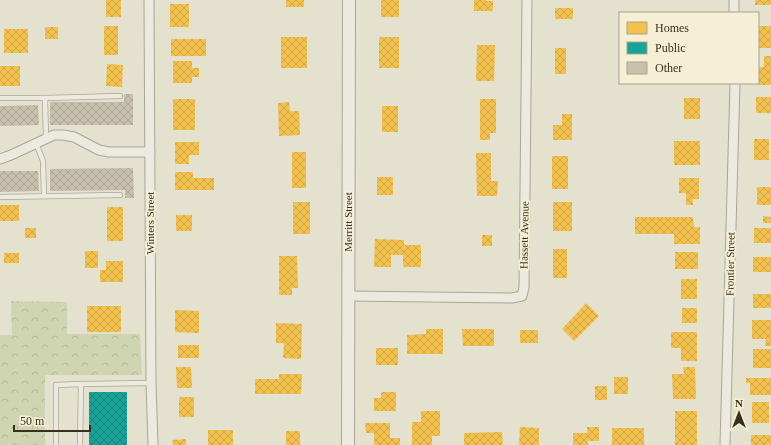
<svg xmlns="http://www.w3.org/2000/svg" width="771" height="445" viewBox="0 0 771 445" font-family="'Times New Roman',serif">
<defs>
<pattern id="forest-crowns" width="20" height="18" patternUnits="userSpaceOnUse"><rect width="20" height="18" fill="#d0d5b1"/><path d="M2 6a3 3 0 1 1 6 0M12 15a3 3 0 1 1 6 0" fill="none" stroke="#b3b798"/></pattern>
<pattern id="homes-cross-hatch" width="8" height="8" patternUnits="userSpaceOnUse"><rect width="8" height="8" fill="#f2c14e"/><path d="M0 0l8 8M0 8l8-8" fill="none" stroke="#d0a644"/></pattern>
<pattern id="public-cross-hatch" width="8" height="8" patternUnits="userSpaceOnUse"><rect width="8" height="8" fill="#17a398"/><path d="M0 0l8 8M0 8l8-8" fill="none" stroke="#16857b"/></pattern>
<pattern id="building-cross-hatch" width="8" height="8" patternUnits="userSpaceOnUse"><rect width="8" height="8" fill="#c8c0af"/><path d="M0 0l8 8M0 8l8-8" fill="none" stroke="#ada596"/></pattern>
</defs>
<rect width="100%" height="100%" fill="#e4e1ce"/>
<polygon fill="url(#forest-crowns)" points="11,301 67,302 67,334 140,334 142,375 45,375 45,445 0,445 0,335 12,335"/>
<g fill="url(#homes-cross-hatch)">
<rect x="106" y="0" width="15" height="17"/>
<rect x="286" y="0" width="18" height="7"/>
<rect x="381" y="0" width="18" height="17"/>
<polygon points="474,0 486,0 486,1 493,1 493,11 474,11"/>
<rect x="755" y="0" width="16" height="5"/>
<rect x="170" y="4" width="19" height="23"/>
<rect x="555" y="8" width="18" height="11"/>
<rect x="104" y="26" width="14" height="29"/>
<rect x="758" y="26" width="13" height="22"/>
<rect x="45" y="27" width="13" height="12"/>
<rect x="4" y="29" width="24" height="24"/>
<rect x="281" y="37" width="26" height="31"/>
<rect x="379" y="37" width="20" height="31"/>
<rect x="171" y="39" width="35" height="17"/>
<polygon points="477,45 495,45 494,81 476,81"/>
<rect x="555" y="48" width="11" height="26"/>
<polygon points="764,56 771,56 771,85 758,85 758,67 764,67"/>
<polygon points="173,61 192,61 192,68 199,68 199,77 192,77 192,83 173,83"/>
<polygon points="107,64 123,65 122,87 106,86"/>
<rect x="0" y="66" width="20" height="20"/>
<rect x="756" y="97" width="15" height="16"/>
<rect x="684" y="98" width="16" height="21"/>
<rect x="173" y="99" width="22" height="31"/>
<polygon points="480,99 496,99 496,133 490,133 490,140 480,140"/>
<polygon points="289,102 290,111 299,111 300,135 279,136 278,103"/>
<rect x="382" y="106" width="16" height="26"/>
<polygon points="562,114 572,114 572,140 553,140 553,125 562,125"/>
<rect x="754" y="139" width="15" height="21"/>
<rect x="674" y="141" width="26" height="24"/>
<polygon points="175,142 199,142 199,155 189,155 189,164 175,164"/>
<rect x="292" y="152" width="14" height="36"/>
<polygon points="476,153 491,153 491,181 498,181 497,196 477,196"/>
<rect x="552" y="156" width="16" height="33"/>
<polygon points="175,172 193,172 193,178 214,178 214,190 175,190"/>
<rect x="377" y="177" width="16" height="18"/>
<polygon points="679,178 699,178 699,199 693,199 693,205 686,205 686,193 679,193"/>
<rect x="757" y="187" width="14" height="18"/>
<rect x="293" y="202" width="17" height="32"/>
<rect x="553" y="202" width="19" height="29"/>
<rect x="0" y="205" width="19" height="16"/>
<rect x="107" y="207" width="16" height="34"/>
<rect x="176" y="215" width="16" height="16"/>
<polygon points="763,216 771,217 771,223 763,223"/>
<polygon points="635,217 693,217 694,227 700,227 700,244 674,244 674,234 635,234"/>
<rect x="25" y="228" width="11" height="10"/>
<rect x="754" y="228" width="17" height="15"/>
<rect x="482" y="235" width="10" height="11"/>
<polygon points="375,239 404,240 404,245 421,245 421,267 403,267 403,255 391,255 391,267 374,267"/>
<rect x="553" y="249" width="14" height="29"/>
<rect x="85" y="251" width="13" height="17"/>
<rect x="675" y="252" width="23" height="17"/>
<rect x="4" y="253" width="15" height="10"/>
<polygon points="279,256 297,256 298,288 292,288 292,295 279,295"/>
<rect x="753" y="257" width="18" height="15"/>
<polygon points="106,261 123,261 123,282 100,282 100,270 106,270"/>
<rect x="681" y="279" width="16" height="20"/>
<rect x="753" y="294" width="18" height="14"/>
<polygon points="586,303 599,316 574,341 562,329"/>
<rect x="87" y="306" width="34" height="26"/>
<rect x="682" y="308" width="15" height="15"/>
<polygon points="175,310 199,311 199,333 175,332"/>
<polygon points="752,320 771,320 771,346 765,346 766,339 752,339"/>
<polygon points="276,323 302,324 301,359 283,358 284,343 276,343"/>
<polygon points="426,329 443,329 443,354 407,354 407,335 426,334"/>
<polygon points="462,329 494,329 494,346 463,346"/>
<rect x="520" y="330" width="18" height="13"/>
<polygon points="671,332 697,332 697,361 681,361 681,348 671,348"/>
<rect x="178" y="345" width="21" height="13"/>
<rect x="376" y="348" width="22" height="17"/>
<rect x="753" y="349" width="18" height="19"/>
<polygon points="176,367 191,367 192,388 177,388"/>
<polygon points="683,367 695,367 696,399 673,399 672,374 684,374"/>
<polygon points="279,374 302,374 301,394 255,394 255,379 279,379"/>
<rect x="614" y="377" width="14" height="17"/>
<polygon points="746,378 771,378 771,395 750,395 750,383 746,383"/>
<rect x="595" y="386" width="12" height="14"/>
<polygon points="381,392 396,392 396,411 374,411 374,398 381,398"/>
<rect x="179" y="397" width="15" height="20"/>
<rect x="752" y="402" width="17" height="21"/>
<polygon points="421,411 440,411 440,436 432,436 432,445 412,445 412,422 421,422"/>
<rect x="675" y="411" width="22" height="34"/>
<polygon points="365,423 390,423 390,438 400,438 400,445 374,445 374,433 366,433"/>
<polygon points="520,427 539,428 539,445 519,445"/>
<polygon points="587,427 599,427 599,441 588,441 588,445 573,445 573,433 587,433"/>
<rect x="612" y="428" width="32" height="17"/>
<rect x="208" y="430" width="25" height="15"/>
<rect x="286" y="431" width="14" height="14"/>
<polygon points="502,432 503,445 464,445 464,433"/>
<rect x="751" y="435" width="20" height="10"/>
<polygon points="186,439 186,445 173,445 172,440"/>
</g>
<rect fill="url(#public-cross-hatch)" x="89" y="392" width="38" height="53"/>
<g fill="url(#building-cross-hatch)">
<polygon points="124,94 133,94 133,125 50,125 50,102 124,102"/>
<polygon points="38,105 39,125 0,126 0,106"/>
<polygon points="133,168 134,198 125,198 125,190 50,191 50,169"/>
<polygon points="0,171 38,171 39,191 0,192"/>
</g>
<g fill="none" stroke-linecap="round" stroke-linejoin="round">
<defs>
<g id="service">
<polyline points="0,98 45,98 46,138"/>
<polyline points="45,98 120,96"/>
<polyline points="36,143 43,161 44,196"/>
<polyline points="0,197 120,195"/>
<polyline points="81,384 151,383"/>
<polyline points="56,445 56,385 81,384 80,445"/>
</g>
<g id="minor">
<polyline points="149,0 151,383 153,445"/>
<polyline points="734,0 734,13"/>
<polyline points="0,159 11,155 54,135 63,135 74,137 99,150 109,152 150,152"/>
<polyline points="348,296 512,298 522,296 524,287 527,0"/>
<polyline points="725,445 735,83"/>
</g>
<polyline id="tertiary" points="348,445 349,0"/>
</defs>
<use href="#service" stroke="#aaa597" stroke-width="6"/>
<use href="#minor" stroke="#aaa597" stroke-width="11"/>
<use href="#tertiary" stroke="#aaa597" stroke-width="14"/>
<use href="#service" stroke="#eceadf" stroke-width="4.5"/>
<use href="#minor" stroke="#eceadf" stroke-width="9"/>
<use href="#tertiary" stroke="#eceadf" stroke-width="12"/>
</g>
<g text-anchor="middle" stroke-width="4" stroke-linejoin="round" paint-order="stroke">
<g font-size="11" fill="#382f1f" stroke="#f5f0d5">
<text transform="translate(348 222) rotate(-90)" y="4">Merritt Street</text>
<text transform="translate(150 223) rotate(-90)" y="4">Winters Street</text>
<text transform="translate(524 235) rotate(-89)" y="4">Hassett Avenue</text>
<text transform="translate(730 264) rotate(-89)" y="4">Frontier Street</text>
</g>
</g>
<rect x="619" y="12" width="140" height="72" fill="#f5f0d5" stroke="#a9a38c"/>
<rect x="627" y="22" width="20" height="12" fill="#f2c14e" stroke="#a9a38c"/>
<text x="655" y="32" font-size="12" fill="#382f1f">Homes</text>
<rect x="627" y="42" width="20" height="12" fill="#17a398" stroke="#a9a38c"/>
<text x="655" y="52" font-size="12" fill="#382f1f">Public</text>
<rect x="627" y="62" width="20" height="12" fill="#c8c0af" stroke="#a9a38c"/>
<text x="655" y="72" font-size="12" fill="#382f1f">Other</text>
<g transform="translate(739 413)" stroke="#f5f0d5" stroke-width="3" paint-order="stroke">
<path d="M0-3L7 15L0 10L-7 15Z" fill="#382f1f"/>
<text y="-6" font-size="11" font-weight="bold" text-anchor="middle" fill="#382f1f">N</text>
</g>
<path d="M14 425v6h76v-6" fill="none" stroke="#382f1f" stroke-width="2"/>
<text x="20" y="425" font-size="12" fill="#382f1f" stroke="#f5f0d5" stroke-width="3" paint-order="stroke">50 m</text>
</svg>
